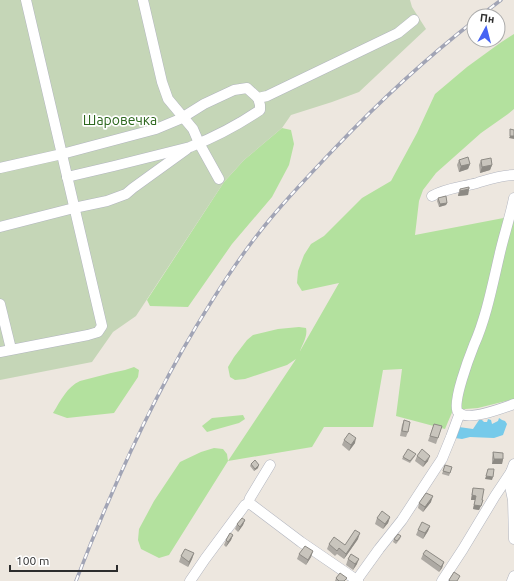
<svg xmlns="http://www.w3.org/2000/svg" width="514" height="581" viewBox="0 0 514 581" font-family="Ubuntu,sans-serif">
<rect width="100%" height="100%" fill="#ede7df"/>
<g fill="#b3e19e">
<path d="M 514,34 L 514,109 L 508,114 L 481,133 L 436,173 L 423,190 L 419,201 L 415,235 L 514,216 L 514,399 L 478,408 L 453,410 L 445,429 L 396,416 L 402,369 L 383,370 L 373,427 L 324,427 L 312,447 L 228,461 L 169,555 L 159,558 L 141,549 L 138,540 L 139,529 L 154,501 L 180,462 L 201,452 L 214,448 L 223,449 L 227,454 L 228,461 L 296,359 L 287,365 L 245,379 L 235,380 L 230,377 L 228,367 L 234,357 L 247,340 L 253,335 L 278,329 L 299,327 L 306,328 C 308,336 302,345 300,351 L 339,283 L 302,291 L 297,283 L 298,271 L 304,255 L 311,244 L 324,236 L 362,198 L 391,181 L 417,133 L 435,94 L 467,67 L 500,43 Z"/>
<polygon points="282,128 291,130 294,144 289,165 272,197 232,244 188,307 150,306 147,300 224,182 244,160"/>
<path d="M 134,367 L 139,370 L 138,377 L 114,413 L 67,418 L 53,413 C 61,400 67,387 80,381 L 111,373 L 125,370 Z"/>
<polygon points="243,415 245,419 239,423 207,432 202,426 212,418"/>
</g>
<polygon fill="#c5d6b7" points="0,0 410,0 412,7 426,29 359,92 332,102 291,115 282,128 244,160 224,182 136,316 113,332 92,362 0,380"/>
<polygon fill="#76caea" points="499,418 502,420 505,421 507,424 503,435 494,438 470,437 462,439 455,438 459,427 473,429 479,420 482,420 484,422 487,422 488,419 491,420 492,424 498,421"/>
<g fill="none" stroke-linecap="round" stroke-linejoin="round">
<defs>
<g id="minor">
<polyline points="143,0 162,82 168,99 193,129 199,143 219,179"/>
<polyline points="0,168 62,154 156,129 180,119 204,104 234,90 247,88 258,98 267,96 398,33 414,20"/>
<path d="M 67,177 L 114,166 L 190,147 C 215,137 238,125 260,110 L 260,105 L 258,98"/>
<path d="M 432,196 C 446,188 462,187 477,183 C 490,179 501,175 514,175"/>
<path d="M 514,198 C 510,218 503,238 499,257 C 492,287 486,318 474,345 C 470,355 451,405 458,412 C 467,422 503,408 514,404"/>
<polyline points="0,227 74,208 107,201 126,194 133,188 187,149"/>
<polyline points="0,304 11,349"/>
<polyline points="0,352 88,335 98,332 102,326 26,0"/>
<polyline points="511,472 510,486 513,500 514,539"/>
<polyline points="248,504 250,498 270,465"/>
<polyline points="190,581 205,559 245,505 248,504 252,505 301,542 358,581"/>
<polyline points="356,581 379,549 402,520 434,471 442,459 451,437 458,418 461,414"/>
<polyline points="442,581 463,549 495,496 511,472 514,464"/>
<polyline points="512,581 514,576"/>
</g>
</defs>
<use href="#minor" stroke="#b2b5bf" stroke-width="11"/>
<use href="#minor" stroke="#fff" stroke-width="10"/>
<defs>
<g id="rail">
<polyline points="480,16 501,0"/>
<path d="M 76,581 C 113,485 155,391 210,304 C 228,275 249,244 271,218 C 291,194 313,171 335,148 C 378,103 424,60 474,21"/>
</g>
</defs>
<use href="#rail" stroke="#a1a4b5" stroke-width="3.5"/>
<use href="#rail" stroke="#fff" stroke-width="2" stroke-dasharray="6" stroke-linecap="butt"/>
</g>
<g fill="#ada9a3">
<polygon points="459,160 470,164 468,169 459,172 457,165"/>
<polygon points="481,160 492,165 490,170 480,173 479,165"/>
<polygon points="460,189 469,189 468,195 458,196 458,194"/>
<polygon points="438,198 447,203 446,205 439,207 437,201"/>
<polygon points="404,420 408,432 406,437 400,436 402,425"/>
<polygon points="434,424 442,426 436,444 428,441"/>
<polygon points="344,440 355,443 349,451 342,445"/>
<polygon points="493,452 503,459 502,464 492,464 492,458"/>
<polygon points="415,456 410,463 402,459 403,457"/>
<polygon points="417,456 428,461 423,467 415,461"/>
<polygon points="251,464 258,468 254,471 250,466"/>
<polygon points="445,465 452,467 449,476 442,474"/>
<polygon points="473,488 482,500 482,504 479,510 473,509 475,500 471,500 472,492"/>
<polygon points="431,502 423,512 418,508 419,503"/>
<polygon points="390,517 388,523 383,529 375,524 377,518"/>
<polygon points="245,520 243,525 238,532 235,529 237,524"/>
<polygon points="430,526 428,531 423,539 416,535 418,530"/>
<polygon points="233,535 231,540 226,547 224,545 226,540"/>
<polygon points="401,536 400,539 396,544 393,542 394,539"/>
<polygon points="358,539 344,559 337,554 335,556 327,549 329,544 345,545"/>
<polygon points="313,551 311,557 306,565 297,559 299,554"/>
<polygon points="194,553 192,559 188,567 179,562 181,556"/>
<polygon points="423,554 444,562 442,568 439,572 421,559"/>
<polygon points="348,559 357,564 353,570 346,565"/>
<polygon points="336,578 346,581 335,581"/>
</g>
<g fill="#8d8a84">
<polygon points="510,136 514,136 514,139 509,138"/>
<polygon points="470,164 468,169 459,172 461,166"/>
<polygon points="492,165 490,170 480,173 482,167"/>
<polygon points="469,189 468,195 458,196 460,191"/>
<polygon points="447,203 446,205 439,207 440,204"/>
<polygon points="356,438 355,443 349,451 351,445"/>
<polygon points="430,456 428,461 423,467 425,462"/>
<polygon points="494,459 503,459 502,464 492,464"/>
<polygon points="259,465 258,468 254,471 255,469"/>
<polygon points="486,476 493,477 492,480 485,479"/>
<polygon points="472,495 476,496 475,500 471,500"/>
<polygon points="433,496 431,502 423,512 425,507"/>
<polygon points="483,500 479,510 473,509 474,505"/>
<polygon points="390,517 388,523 383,529 385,524"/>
<polygon points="245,520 243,525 238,532 240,527"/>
<polygon points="430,526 428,531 423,539 425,533"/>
<polygon points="360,533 358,539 344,559 346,554"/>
<polygon points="233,535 231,540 226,547 228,542"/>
<polygon points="313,551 311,557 306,565 308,560"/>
<polygon points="194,553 192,559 188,567 189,562"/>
<polygon points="359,559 357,564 353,570 355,564"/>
<polygon points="444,562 442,568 439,572 441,567"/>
</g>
<g fill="#c9c5bd" stroke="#8d8a84">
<polygon points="510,129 514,130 514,136 510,136"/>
<polygon points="468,157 470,164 461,166 459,160"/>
<polygon points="491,158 492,165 482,167 481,160"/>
<polygon points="469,187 469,189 460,191 460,189"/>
<polygon points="446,196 447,203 440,204 438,198"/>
<polygon points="404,420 410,422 408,432 402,431"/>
<polygon points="434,424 442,426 438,438 430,436"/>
<polygon points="349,433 356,438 351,445 344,440"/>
<polygon points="408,449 416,454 410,461 403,457"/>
<polygon points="422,449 430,456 425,462 417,456"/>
<polygon points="493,452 503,453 503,459 494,459"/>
<polygon points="255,460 259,465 255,469 251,464"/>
<polygon points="445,465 452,467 450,473 443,471"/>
<polygon points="488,469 494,469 493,477 486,476"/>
<polygon points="473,488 484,489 482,500 483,500 481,506 474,505 476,496 472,495"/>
<polygon points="426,493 433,496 425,507 419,503"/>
<polygon points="382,511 390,517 385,524 377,518"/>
<polygon points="242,518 245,520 240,527 237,524"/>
<polygon points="422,522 430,526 425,533 418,530"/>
<polygon points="355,530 360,533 346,554 339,548 337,551 329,544 334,537 345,545"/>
<polygon points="230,533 233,535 228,542 226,540"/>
<polygon points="398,534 401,536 397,541 394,539"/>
<polygon points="305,546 313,551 308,560 299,554"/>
<polygon points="185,549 194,553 189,562 181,556"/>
<polygon points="426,550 444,562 441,567 423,554"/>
<polygon points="351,554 359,559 355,564 348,559"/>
<polygon points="454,572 460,576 457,581 450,581 449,580"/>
<polygon points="340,573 347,578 344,581 339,581 336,578"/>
</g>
<g text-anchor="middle" stroke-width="3.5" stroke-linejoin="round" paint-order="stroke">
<g font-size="14" fill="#2c671d" stroke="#fff">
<text x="120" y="125">Шаровечка</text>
</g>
</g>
<g transform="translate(486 28) rotate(7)"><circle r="19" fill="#ffffff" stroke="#ababab"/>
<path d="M0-3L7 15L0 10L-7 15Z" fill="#4663f3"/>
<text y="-6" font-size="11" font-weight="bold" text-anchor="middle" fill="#2c2c2c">Пн</text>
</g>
<path d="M10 565v6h107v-6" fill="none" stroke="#2c2c2c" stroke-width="2"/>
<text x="16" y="565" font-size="12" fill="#2c2c2c" stroke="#ffffff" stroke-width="3" paint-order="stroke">100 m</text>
</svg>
